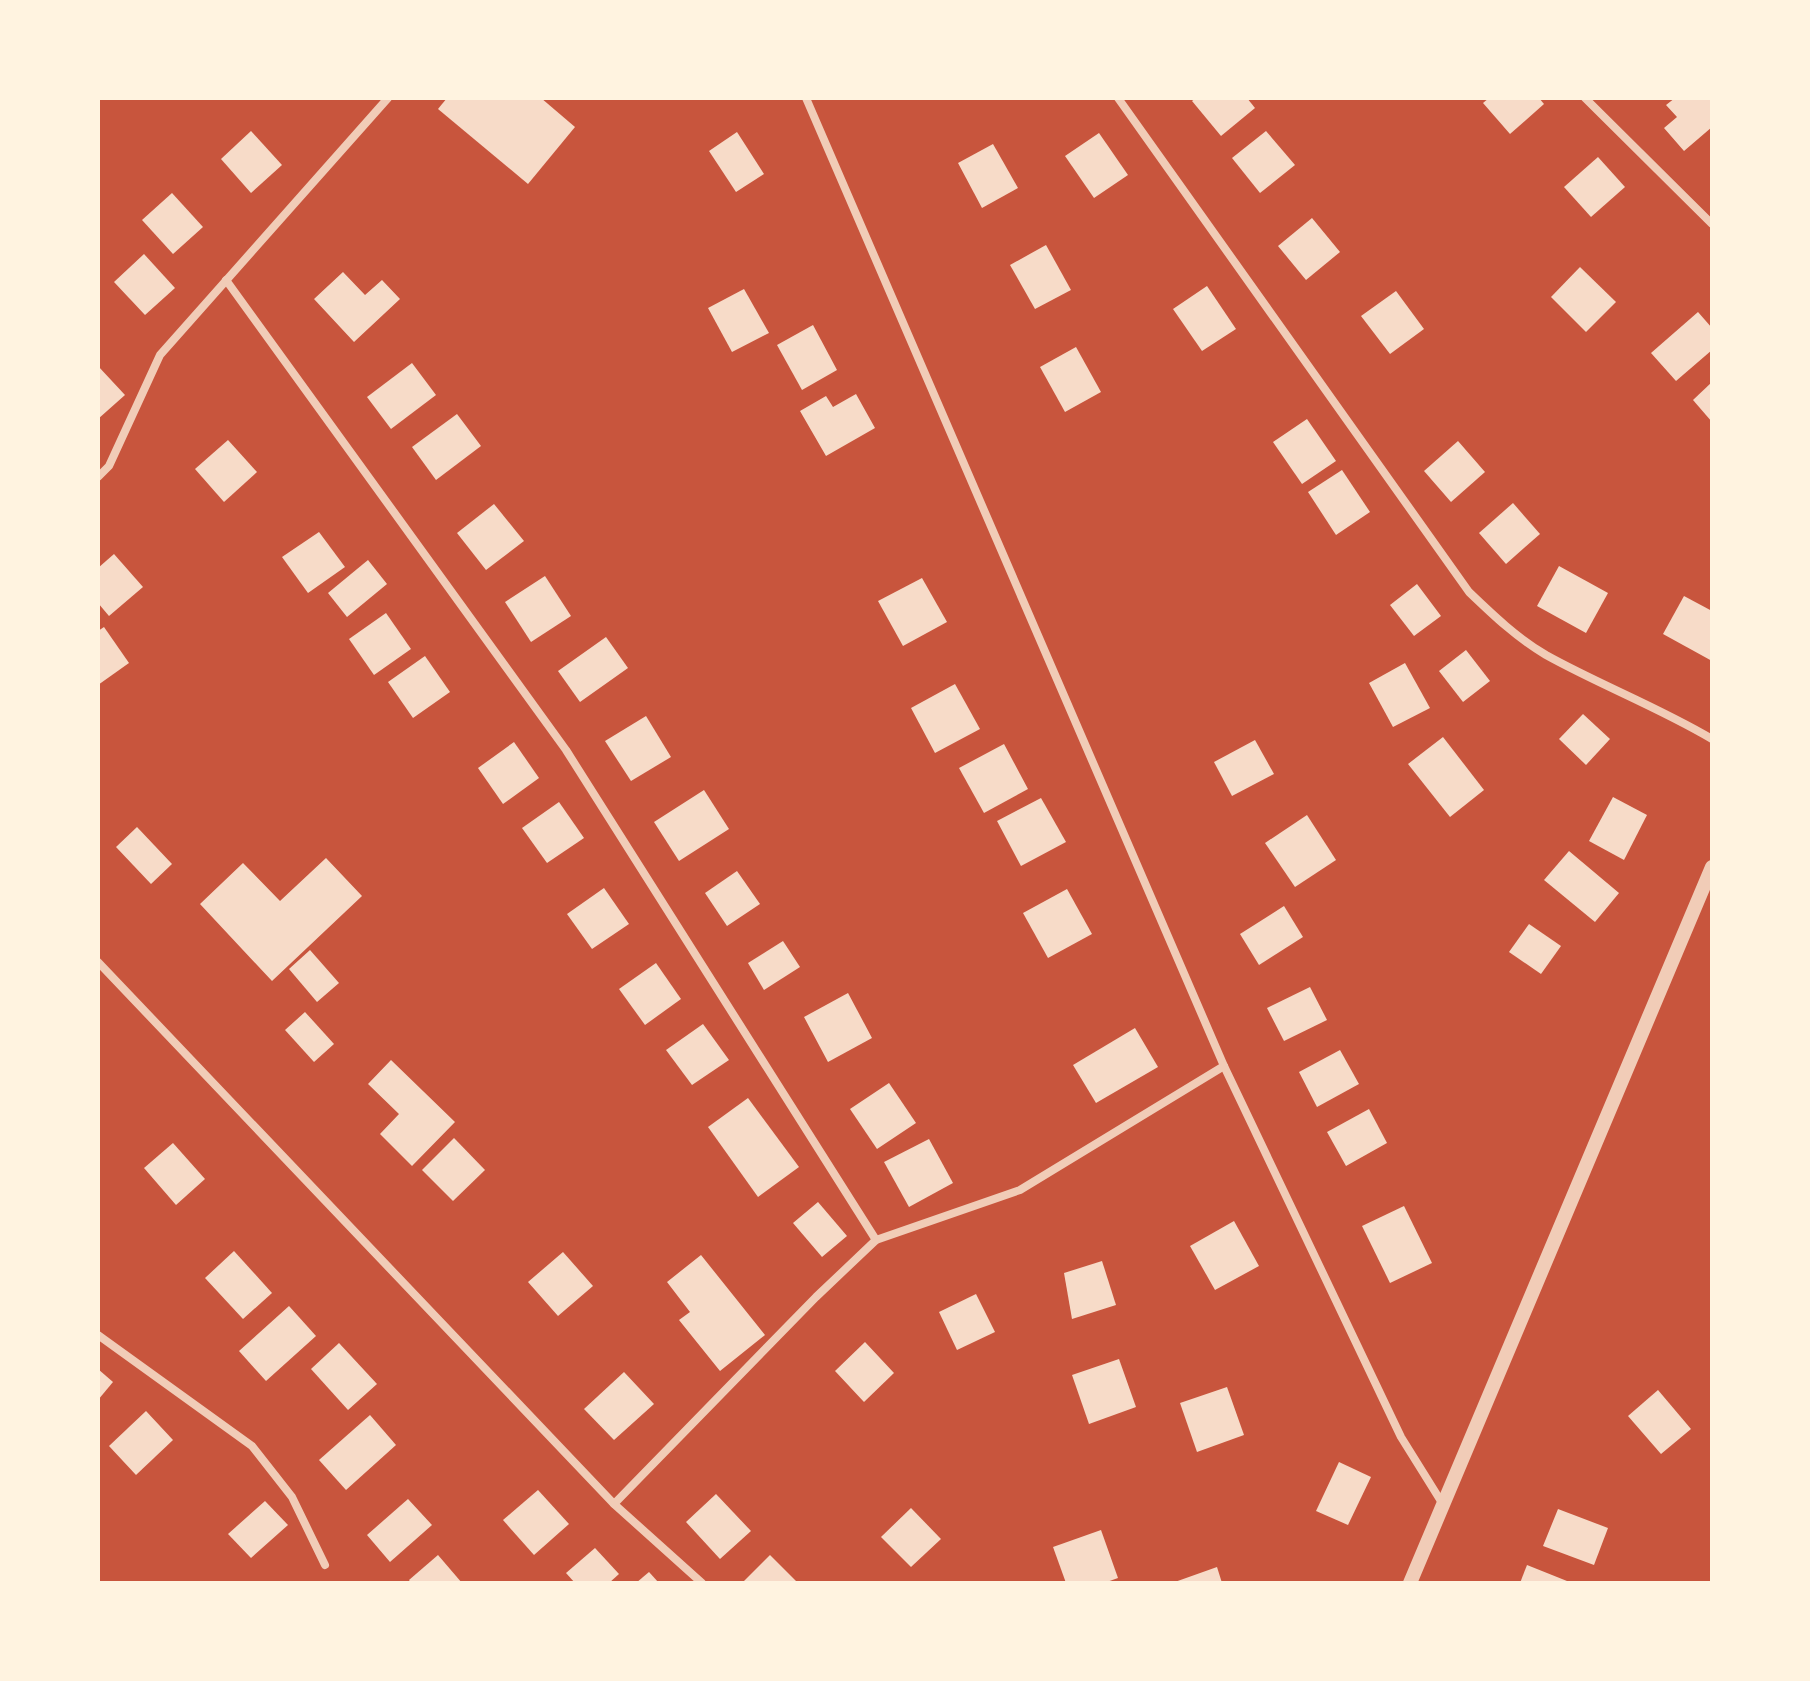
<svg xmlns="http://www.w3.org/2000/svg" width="1810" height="1681" viewBox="0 0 1810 1681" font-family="'Playfair Display',serif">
<rect width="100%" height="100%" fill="#c8553d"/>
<g fill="#f7dbc8">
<polygon points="447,98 541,98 575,127 528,184 438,109"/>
<polygon points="1196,98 1247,98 1255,108 1221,136 1192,101"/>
<polygon points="1489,98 1539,98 1544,104 1510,134 1483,103"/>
<polygon points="1675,98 1712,98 1712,127 1684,151 1664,128 1677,117 1666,105"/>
<polygon points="251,131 282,165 251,193 221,159"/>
<polygon points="1266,131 1295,165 1260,193 1232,158"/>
<polygon points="737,132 764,174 736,192 709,151"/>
<polygon points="1099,133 1128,175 1094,198 1065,156"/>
<polygon points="993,144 1018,188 982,208 958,163"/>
<polygon points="1598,157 1625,187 1591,217 1564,187"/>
<polygon points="172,193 203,227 173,254 142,220"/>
<polygon points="1312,218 1340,252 1306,280 1278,246"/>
<polygon points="1046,245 1071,290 1035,309 1010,265"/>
<polygon points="144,254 175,288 145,315 114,282"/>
<polygon points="1580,267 1616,302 1586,332 1551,297"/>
<polygon points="343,272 365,295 382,280 400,299 354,342 314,299"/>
<polygon points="1207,286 1236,329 1202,351 1173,309"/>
<polygon points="744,289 769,333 732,352 708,308"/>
<polygon points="1396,291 1424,329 1390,354 1361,316"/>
<polygon points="1698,312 1712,328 1712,350 1676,381 1651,353"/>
<polygon points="813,325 837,370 802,390 777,345"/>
<polygon points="1076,347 1101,392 1065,412 1040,367"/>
<polygon points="412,363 436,395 391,429 367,397"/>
<polygon points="98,366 125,395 98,419"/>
<polygon points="1712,382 1712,422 1693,400"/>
<polygon points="856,394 875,428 826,456 800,411 826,396 833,407"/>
<polygon points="457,414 481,446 436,480 412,447"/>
<polygon points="1307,419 1336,461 1302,484 1273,442"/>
<polygon points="228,440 257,472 224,502 195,469"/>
<polygon points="1458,441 1485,472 1451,502 1424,471"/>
<polygon points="1342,470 1370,512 1336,535 1308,492"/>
<polygon points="1513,503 1540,534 1506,564 1479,533"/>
<polygon points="494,504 524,541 486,570 457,533"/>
<polygon points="319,532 345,567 308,593 282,557"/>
<polygon points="114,554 143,587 109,616 98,603 98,568"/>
<polygon points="368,560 387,584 347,617 328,593"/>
<polygon points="1559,566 1608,593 1586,633 1537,606"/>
<polygon points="545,576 571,616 531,642 505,602"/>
<polygon points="922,578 947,622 903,646 878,601"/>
<polygon points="1417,584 1441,616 1414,636 1390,605"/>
<polygon points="1684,596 1712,611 1712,661 1663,634"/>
<polygon points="386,613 411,649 374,675 349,639"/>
<polygon points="104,627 129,663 98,685 98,631"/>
<polygon points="606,637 628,668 580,702 558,671"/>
<polygon points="1466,650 1490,681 1463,702 1439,671"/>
<polygon points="425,656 450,692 413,718 388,682"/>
<polygon points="1405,663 1430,708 1393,727 1369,683"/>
<polygon points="955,684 980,729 935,753 911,708"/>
<polygon points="1583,714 1610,739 1586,765 1559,739"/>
<polygon points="646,716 671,757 631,781 605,741"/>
<polygon points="1443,737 1484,790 1450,817 1408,764"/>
<polygon points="1255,740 1274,774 1232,796 1214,762"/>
<polygon points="514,742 539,778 503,804 478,768"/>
<polygon points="1004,744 1028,789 984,813 959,768"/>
<polygon points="704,790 729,829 679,861 654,822"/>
<polygon points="1613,797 1647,815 1624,860 1589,841"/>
<polygon points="1041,798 1066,842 1021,866 997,821"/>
<polygon points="559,802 584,838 547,863 522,828"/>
<polygon points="1307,815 1336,860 1295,887 1265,843"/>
<polygon points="137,827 172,864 151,884 116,847"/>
<polygon points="1569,851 1619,893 1595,922 1544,880"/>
<polygon points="326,858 362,896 272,981 200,904 243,863 280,901"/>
<polygon points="737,871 760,904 727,926 705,893"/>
<polygon points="604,888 629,924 592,949 567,914"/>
<polygon points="1067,889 1092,934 1048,958 1023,913"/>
<polygon points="1284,906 1303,937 1259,965 1240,934"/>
<polygon points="1529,924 1561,946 1541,974 1509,952"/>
<polygon points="783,941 800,967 764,990 748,963"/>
<polygon points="310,950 339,983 317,1002 289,969"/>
<polygon points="656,963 681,999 645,1025 619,989"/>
<polygon points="1310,987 1327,1020 1284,1041 1267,1008"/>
<polygon points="848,993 872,1038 828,1062 804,1017"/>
<polygon points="305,1012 334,1044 314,1062 285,1030"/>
<polygon points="703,1024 729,1060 692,1085 666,1050"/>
<polygon points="1135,1028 1158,1067 1096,1103 1073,1065"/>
<polygon points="1340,1050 1359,1084 1317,1107 1299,1072"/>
<polygon points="391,1060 455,1122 412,1166 380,1134 399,1114 368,1084"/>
<polygon points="889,1083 916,1123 877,1149 850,1109"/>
<polygon points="748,1098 799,1167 758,1197 708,1127"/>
<polygon points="1369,1109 1387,1143 1346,1166 1327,1132"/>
<polygon points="454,1138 485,1170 453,1201 422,1170"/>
<polygon points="929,1139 953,1183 909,1207 884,1162"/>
<polygon points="173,1143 205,1179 176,1205 144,1168"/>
<polygon points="818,1202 847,1236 822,1257 793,1223"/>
<polygon points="1404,1206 1432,1263 1390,1283 1362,1226"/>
<polygon points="1234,1221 1259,1266 1215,1290 1190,1246"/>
<polygon points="234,1251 272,1293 243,1319 205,1278"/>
<polygon points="563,1252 593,1286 558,1316 528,1282"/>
<polygon points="701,1255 765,1335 720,1371 679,1320 690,1312 667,1282"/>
<polygon points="1102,1261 1116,1305 1072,1319 1064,1273"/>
<polygon points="976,1294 995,1332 957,1350 939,1312"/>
<polygon points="289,1306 316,1336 266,1381 239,1351"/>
<polygon points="865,1342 894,1373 864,1402 835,1371"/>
<polygon points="339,1343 377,1384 348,1410 311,1369"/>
<polygon points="1119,1359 1136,1407 1089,1424 1072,1375"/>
<polygon points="98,1369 113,1382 98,1400"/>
<polygon points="624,1372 654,1404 614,1440 584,1409"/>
<polygon points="1227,1387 1244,1435 1197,1452 1180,1403"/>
<polygon points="1658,1390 1691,1429 1661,1454 1628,1416"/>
<polygon points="146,1411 173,1440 136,1475 109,1446"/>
<polygon points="370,1415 396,1445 346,1490 319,1460"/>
<polygon points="1339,1462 1371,1477 1348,1525 1316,1511"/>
<polygon points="538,1490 569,1524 534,1555 503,1520"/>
<polygon points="716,1494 751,1531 720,1559 686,1522"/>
<polygon points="408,1499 432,1525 390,1562 367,1535"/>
<polygon points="265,1501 288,1525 251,1558 228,1534"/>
<polygon points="911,1508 941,1539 911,1567 881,1537"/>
<polygon points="1558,1509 1608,1528 1594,1565 1543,1546"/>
<polygon points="1101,1530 1118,1578 1104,1583 1066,1583 1053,1547"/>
<polygon points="595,1548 619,1574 609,1583 575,1583 566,1573"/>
<polygon points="438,1555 462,1583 411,1583 409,1580"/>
<polygon points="770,1555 798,1583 742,1583"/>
<polygon points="1527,1565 1572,1583 1520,1583"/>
<polygon points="1217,1567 1222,1583 1172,1583"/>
<polygon points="649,1572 659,1583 636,1583"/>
</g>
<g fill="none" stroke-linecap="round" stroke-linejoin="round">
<g stroke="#f1ccb7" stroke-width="8">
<polyline points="806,98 1224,1066 1401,1437 1444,1506"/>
<path d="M 1118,98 L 1469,592 C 1493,615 1517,638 1546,655 C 1600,685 1658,707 1712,739"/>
<polyline points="1585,98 1712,224"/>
<polyline points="226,280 566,750 876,1240"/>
<polyline points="98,477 109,466 160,355 388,98"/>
<polyline points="98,962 614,1504 702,1583"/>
<polyline points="98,1335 252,1446 292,1497 325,1565"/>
<polyline points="614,1504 816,1297 876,1240 1020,1190 1224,1066"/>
</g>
<polyline stroke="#f1ccb7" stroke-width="14" points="1410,1583 1712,867"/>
</g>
<rect width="1810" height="1681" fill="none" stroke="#fff3e0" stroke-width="200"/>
</svg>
